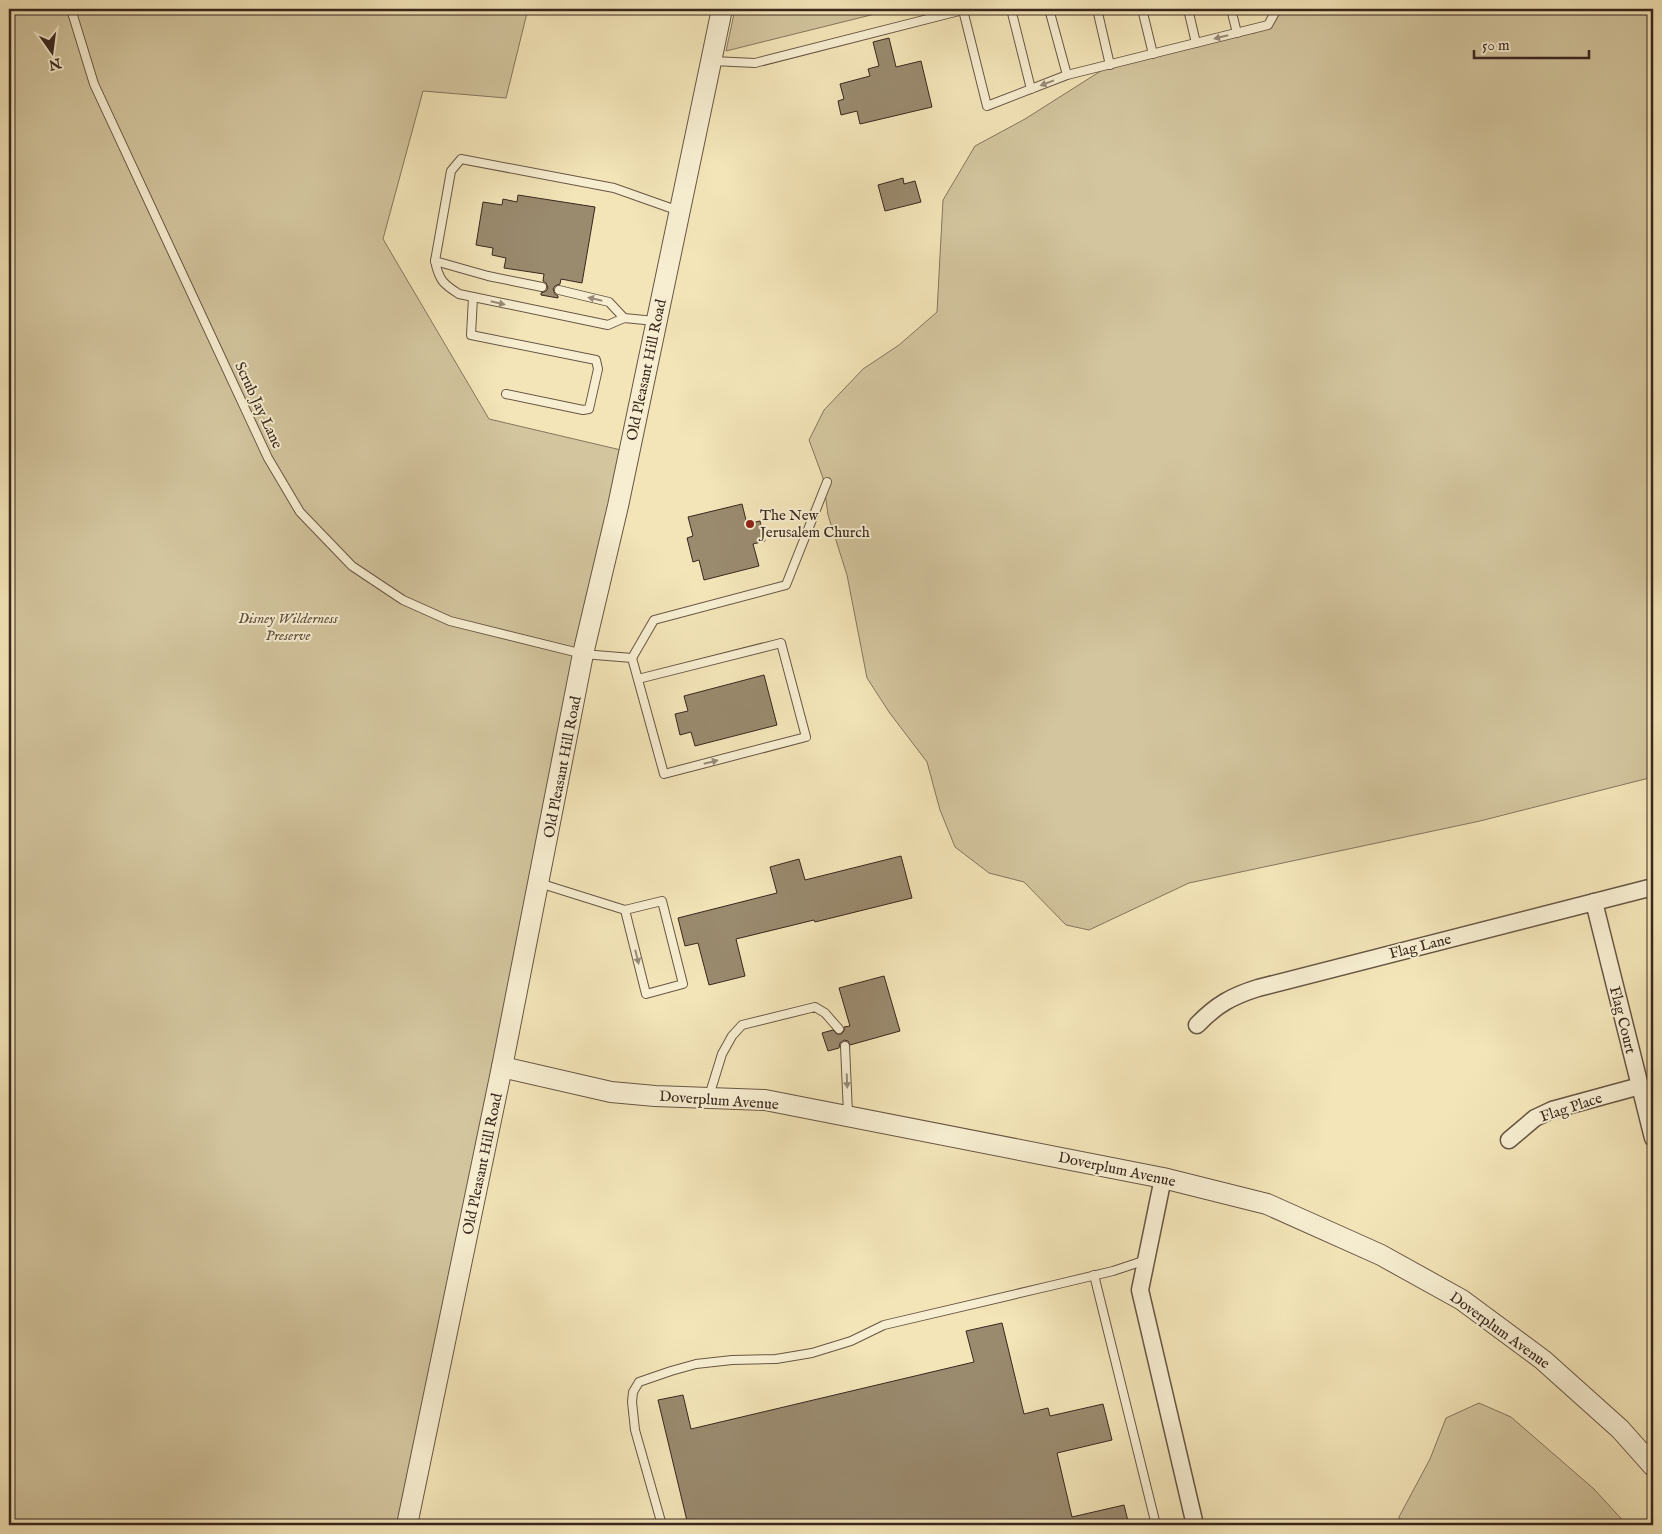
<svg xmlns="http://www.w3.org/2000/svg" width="1662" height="1534" viewBox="0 0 1662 1534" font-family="'IM FELL English',serif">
<rect width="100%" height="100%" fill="#f3e5b8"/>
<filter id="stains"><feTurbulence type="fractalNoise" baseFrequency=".004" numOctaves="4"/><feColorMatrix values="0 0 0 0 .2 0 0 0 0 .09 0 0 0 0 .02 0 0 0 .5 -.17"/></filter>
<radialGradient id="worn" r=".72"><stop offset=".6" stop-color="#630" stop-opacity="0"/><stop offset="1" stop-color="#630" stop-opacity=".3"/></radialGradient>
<g fill="#d3c59e" stroke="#86765e">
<polygon points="9,9 528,9 506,98 423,91 383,239 489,419 621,450 398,1525 9,1525"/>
<polygon points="735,9 895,9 726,51"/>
<polygon points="1274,9 1653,9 1653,777 1480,821 1189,883 1089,930 1066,925 1024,882 989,873 955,847 940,810 927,762 889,712 867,678 847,575 828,515 823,478 809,440 824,410 863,369 899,345 937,312 943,200 975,146 1025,119 1107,67 1224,35 1255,33 1265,26"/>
<polygon points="1479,1403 1511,1417 1594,1489 1627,1525 1400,1525 1399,1517 1430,1459 1446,1418"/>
</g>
<g fill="#9a8a6e" stroke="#39271e">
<polygon points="889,38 896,67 921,61 932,107 860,124 857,111 841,115 838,101 844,99 840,84 870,76 868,69 879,66 873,42"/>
<polygon points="903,178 904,184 915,181 921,202 885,211 878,185"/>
<polygon points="518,195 595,207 582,283 561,279 560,284 555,286 553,289 555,294 558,296 558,298 541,295 541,293 546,291 548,288 546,283 543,281 544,274 504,268 506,258 492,255 493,248 476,245 483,202 502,205 503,199 517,202"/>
<polygon points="742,504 747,524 760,521 765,541 753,544 759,566 704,580 699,560 693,562 687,538 693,536 688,517"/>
<polygon points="764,675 777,725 695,746 691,732 680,735 675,714 688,711 684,696"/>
<polygon points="901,856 912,898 815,922 814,920 736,939 745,976 709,985 698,943 685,946 678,918 777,893 770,867 799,859 805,880"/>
<polygon points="884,976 900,1031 850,1045 848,1041 844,1040 840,1043 839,1048 828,1051 822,1033 833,1030 837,1034 841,1034 844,1031 844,1027 850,1026 839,988"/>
<polygon points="1002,1323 1024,1414 1048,1408 1050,1416 1103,1404 1112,1440 1057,1453 1072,1517 1124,1505 1129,1525 688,1525 658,1400 683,1395 691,1429 974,1362 966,1331"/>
</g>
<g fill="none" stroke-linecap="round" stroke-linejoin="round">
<defs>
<g id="service">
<polyline points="71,9 94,84 268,458 300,512 352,566 403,600 450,621 583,654 632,658 664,774 806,737 781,643 638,679"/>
<polyline points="1011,9 1031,89"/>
<polyline points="1049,9 1067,75"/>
<polyline points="1097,9 1110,65"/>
<polyline points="1142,9 1153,54"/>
<polyline points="1188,9 1196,43"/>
<polyline points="1231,9 1237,33"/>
<polyline points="963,10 987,106 1067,75 1268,25 1277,9"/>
<polyline points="713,61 755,63 967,9"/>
<polyline points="435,261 488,276 542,287"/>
<polyline points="559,290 609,302 624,318"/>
<polyline points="473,297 471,335 596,360 598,369 589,409 583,410 506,394"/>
<path d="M 655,321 L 624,318 L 608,325 L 459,294 C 443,284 439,280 435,261 L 451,171 L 461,159 L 614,188 L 679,211"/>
<polyline points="632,658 654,620 786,585 827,482"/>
<polyline points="539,883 625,910 662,901 683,984 646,994 625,910"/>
<polyline points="845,1046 848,1114"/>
<polyline points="709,1096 722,1054 732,1036 742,1025 815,1007 825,1013 839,1029"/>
<polyline points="1094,1275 1156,1525"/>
<polyline points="662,1525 635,1430 632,1402 633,1392 639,1382 671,1371 696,1364 732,1360 776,1359 812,1353 851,1341 884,1325 1050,1286 1113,1271 1146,1260"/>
</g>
<g id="minor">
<polyline points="1594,902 1653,1138"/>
<path d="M 1197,1025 C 1216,1005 1232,996 1258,988 L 1653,887"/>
<polyline points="1509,1140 1535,1118 1552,1110 1640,1086"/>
<polyline points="1163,1178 1140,1290 1195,1525"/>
</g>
<g id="tertiary">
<polyline points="502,1067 611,1092 655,1096 765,1100 1163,1178 1267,1204 1381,1255 1462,1300 1543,1360 1620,1429 1653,1466"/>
<polyline points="407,1525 502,1067 583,654 618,506 722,9"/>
</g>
</defs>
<use href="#service" stroke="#685644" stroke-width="10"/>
<use href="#minor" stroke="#685644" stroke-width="19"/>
<use href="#tertiary" stroke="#685644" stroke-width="22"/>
<use href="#service" stroke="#f7eed1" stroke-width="8"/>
<use href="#minor" stroke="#f7eed1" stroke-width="16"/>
<use href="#tertiary" stroke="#f7eed1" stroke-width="20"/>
</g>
<defs><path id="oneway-solid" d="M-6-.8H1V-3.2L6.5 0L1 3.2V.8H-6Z" transform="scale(1.25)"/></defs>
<g fill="#988a78">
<use href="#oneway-solid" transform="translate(1221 37) rotate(166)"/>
<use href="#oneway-solid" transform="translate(1047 83) rotate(159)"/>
<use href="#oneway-solid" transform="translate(595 299) rotate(-167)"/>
<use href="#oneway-solid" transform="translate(498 303) rotate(13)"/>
<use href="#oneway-solid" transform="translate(711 762) rotate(-14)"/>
<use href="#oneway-solid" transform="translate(637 957) rotate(76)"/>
<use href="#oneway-solid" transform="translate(847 1081) rotate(88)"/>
</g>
<circle fill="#8f2418" stroke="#f7eed1" stroke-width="2" cx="750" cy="524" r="5"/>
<g text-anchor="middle" stroke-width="4" stroke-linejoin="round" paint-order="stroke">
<g font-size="15" fill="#39271e" stroke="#f7eed1">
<text transform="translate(646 370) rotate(-78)" y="5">Old Pleasant Hill Road</text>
<text transform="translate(259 405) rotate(65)" y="5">Scrub Jay Lane</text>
<text transform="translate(562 767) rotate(-79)" y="5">Old Pleasant Hill Road</text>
<text transform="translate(1420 946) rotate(-14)" y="5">Flag Lane</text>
<text transform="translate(1623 1020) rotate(76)" y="5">Flag Court</text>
<text transform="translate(719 1100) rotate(4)" y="5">Doverplum Avenue</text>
<text transform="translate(1571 1107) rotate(-18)" y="5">Flag Place</text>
<text transform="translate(482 1164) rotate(-78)" y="5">Old Pleasant Hill Road</text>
<text transform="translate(1117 1169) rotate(12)" y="5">Doverplum Avenue</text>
<text transform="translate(1500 1330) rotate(36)" y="5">Doverplum Avenue</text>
</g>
<g font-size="15" fill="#39271e" stroke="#f7eed1" text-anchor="start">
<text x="760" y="520">The New<tspan x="760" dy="17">Jerusalem Church</tspan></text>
</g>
<g font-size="15" font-style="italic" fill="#604e3e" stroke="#f7eed1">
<text x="288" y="623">Disney Wilderness<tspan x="288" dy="17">Preserve</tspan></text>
</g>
</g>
<rect width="1662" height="1534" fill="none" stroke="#f3e5b8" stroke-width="30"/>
<rect x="10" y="10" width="1642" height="1514" fill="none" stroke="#39271e" stroke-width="2.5"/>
<rect x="15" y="15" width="1632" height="1504" fill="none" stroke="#39271e"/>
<g transform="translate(52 52) rotate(166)" stroke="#f7eed1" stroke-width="4" paint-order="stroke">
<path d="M0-4L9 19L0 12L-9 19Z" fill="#39271e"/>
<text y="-8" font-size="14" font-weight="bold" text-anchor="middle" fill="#39271e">N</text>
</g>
<path d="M1474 50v8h115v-8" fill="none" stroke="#39271e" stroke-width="2.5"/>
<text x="1482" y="50" font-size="15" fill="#39271e" stroke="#f7eed1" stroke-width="4" paint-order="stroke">50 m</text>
<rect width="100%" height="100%" filter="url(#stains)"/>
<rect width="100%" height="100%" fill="url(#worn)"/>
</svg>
